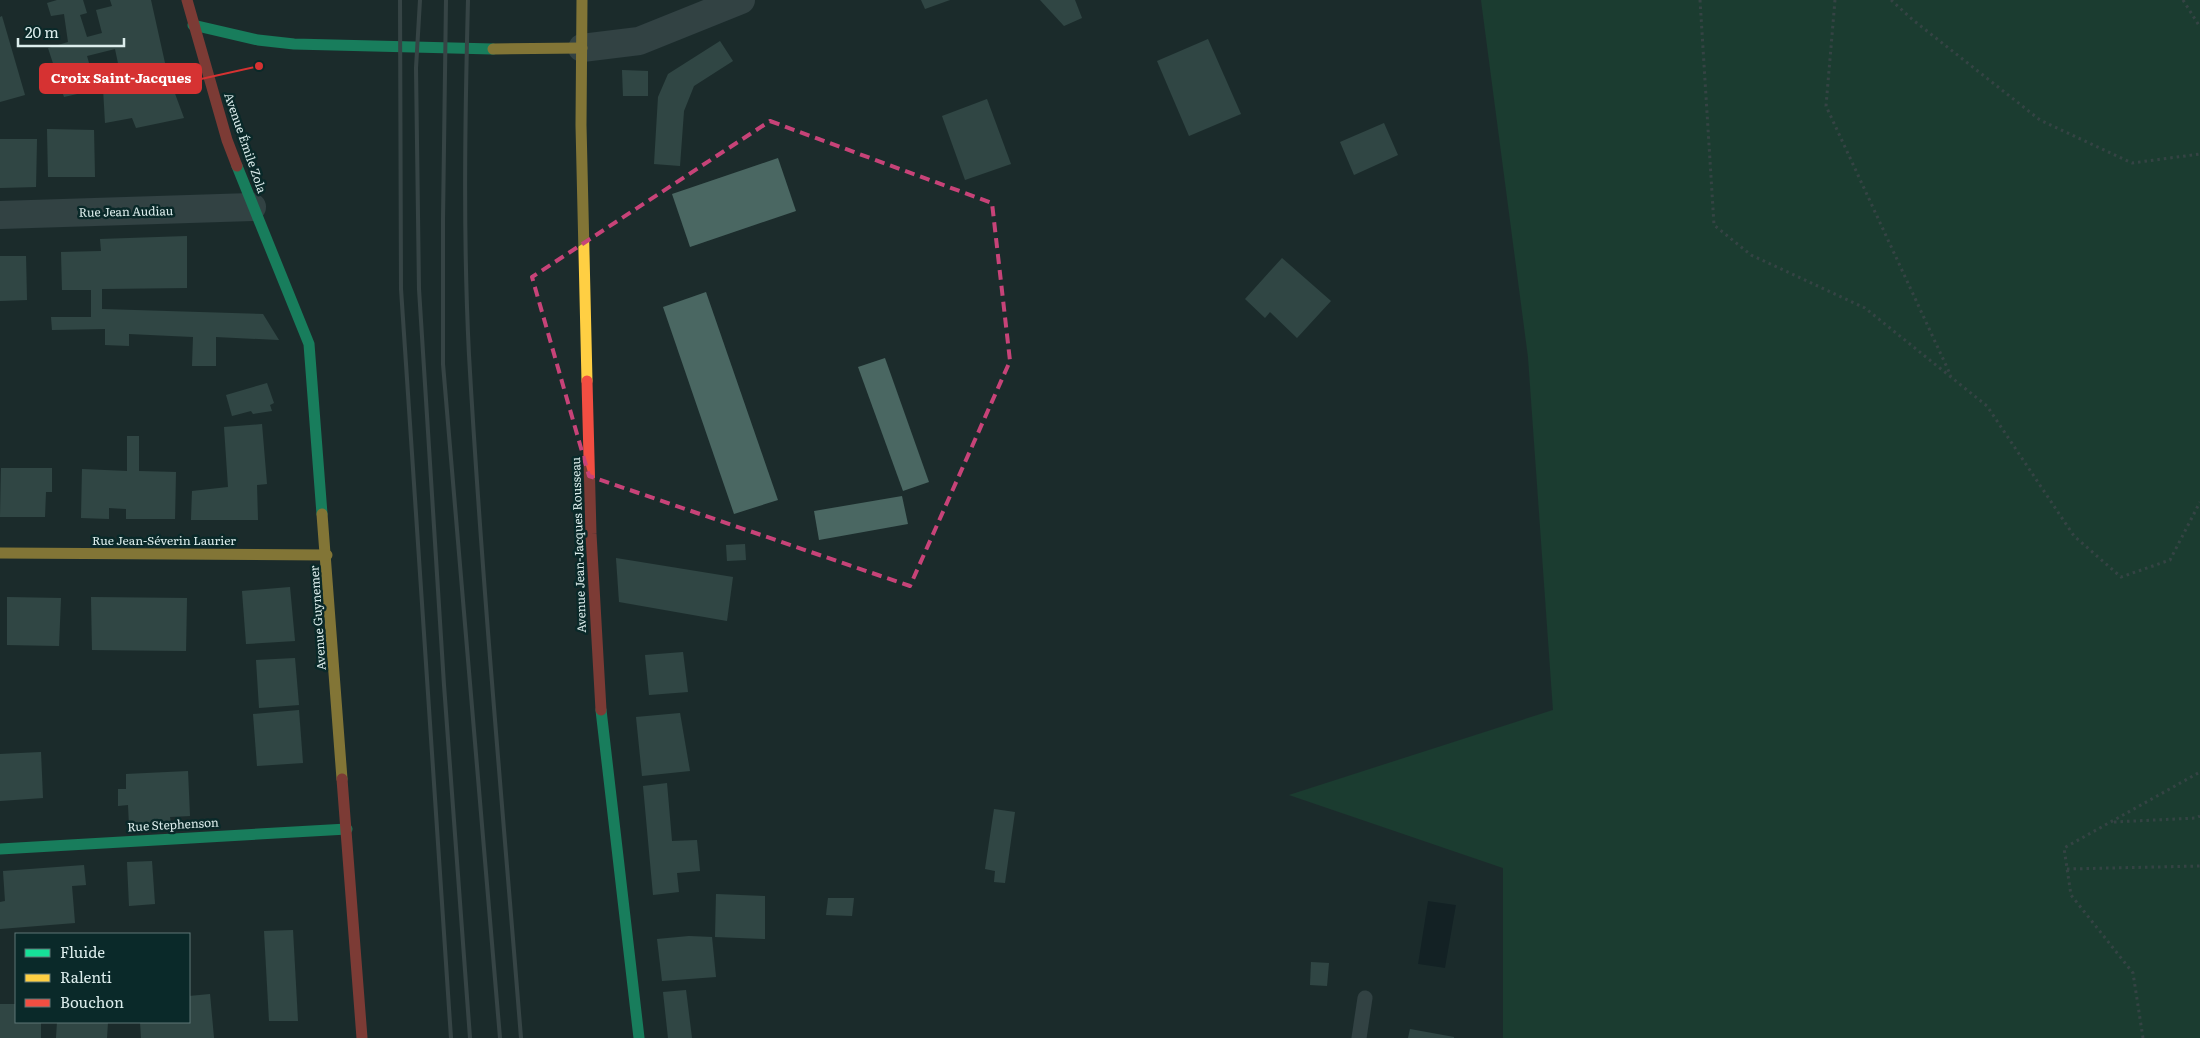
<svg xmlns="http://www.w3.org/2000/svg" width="2200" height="1038" viewBox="0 0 2200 1038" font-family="Literata,serif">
<rect width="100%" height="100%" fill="#1c2c2c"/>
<polygon fill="#1b5136" points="1481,0 2200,0 2200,1038 1503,1038 1503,868 1289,795 1553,710 1528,357"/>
<polygon fill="#09161c" points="1428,901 1456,905 1445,968 1418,964"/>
<g fill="#4a6762" fill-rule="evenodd">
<path d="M 57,0 L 83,0 L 87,13 L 80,15 L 87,37 L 102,33 L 96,10 L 112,6 L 110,0 L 151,0 L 167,72 L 184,118 L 136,128 L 132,118 L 105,123 L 103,88 L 64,97 L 48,48 L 68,42 L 64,14 L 51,16 L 47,3 ZM 115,49 L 119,68 L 130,66 L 133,81 L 106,88 L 99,68 L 91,70 L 87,56 Z"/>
<polygon points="921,0 950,0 925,9"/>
<polygon points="1040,0 1075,0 1082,18 1064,26"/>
<polygon points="2,16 25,95 0,102 0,17"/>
<polygon points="1208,39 1241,114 1189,136 1157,61"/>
<polygon points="720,41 733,61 694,86 684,111 680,166 654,164 658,97 668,74"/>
<polygon points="622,70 648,71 648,96 623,96"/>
<polygon points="987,99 1011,164 965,180 942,116"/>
<polygon points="1384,123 1398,155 1354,175 1340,142"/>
<polygon points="47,129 94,130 95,177 48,177"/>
<polygon points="0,139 37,139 36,187 0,188"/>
<polygon points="778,158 796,211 690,247 672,194"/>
<polygon points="187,236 187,288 102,289 102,309 263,314 279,340 216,337 216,366 192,366 193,337 129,334 129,346 105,345 105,329 52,330 51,317 91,317 91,290 62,290 61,252 101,251 100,239"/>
<polygon points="0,256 26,256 27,300 0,301"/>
<polygon points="1282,258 1331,301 1297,338 1270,312 1265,318 1245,299"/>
<polygon points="706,292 778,500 734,514 663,307"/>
<polygon points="885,358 929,482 903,491 858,367"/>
<polygon points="267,383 274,403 270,405 272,411 253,414 251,411 232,416 226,395"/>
<polygon points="262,424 267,484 257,485 258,520 191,520 192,491 228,487 224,427"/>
<polygon points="127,436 139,436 139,471 176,472 175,519 126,519 126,509 109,508 109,519 81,518 82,469 127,471"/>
<polygon points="1,468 52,468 52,492 46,492 45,517 0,517"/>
<polygon points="902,496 908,524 819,540 814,511"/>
<polygon points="745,544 746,560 727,561 726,545"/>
<polygon points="616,558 733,577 727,621 619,602"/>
<polygon points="290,587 295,641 246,644 242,591"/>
<polygon points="7,597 61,598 59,646 7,645"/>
<polygon points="91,597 187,598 186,651 92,650"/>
<polygon points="683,652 688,692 649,695 645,655"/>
<polygon points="295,658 299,705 259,708 256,660"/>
<polygon points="299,710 303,763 257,766 253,714"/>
<polygon points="680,713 690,771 642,776 636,717"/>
<polygon points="41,752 43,798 0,801 0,754"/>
<polygon points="188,771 190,816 170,817 171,823 129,825 128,805 118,806 118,789 126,789 126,774"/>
<polygon points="667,783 672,841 697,840 700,871 677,873 679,892 653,895 643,786"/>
<polygon points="994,809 1015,812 1005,883 994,882 995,871 985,869"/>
<polygon points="152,861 155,904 129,906 127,862"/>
<polygon points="84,865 86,885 72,886 75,923 0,929 0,902 5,901 3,871"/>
<polygon points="716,894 765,896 765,939 715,937"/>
<polygon points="828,898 854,898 852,916 826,915"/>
<polygon points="293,930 298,1021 269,1021 264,931"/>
<polygon points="689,936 712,937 716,977 662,981 657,939"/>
<polygon points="1311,962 1329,963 1327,986 1310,985"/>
<polygon points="686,990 692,1038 668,1038 663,992"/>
<polygon points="210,994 214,1038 141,1038 140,1022 189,1022 189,996"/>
<polygon points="0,1004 16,1004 16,1022 41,1022 41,1038 0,1038"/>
<polygon points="57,1022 108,1022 107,1038 56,1038"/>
<polygon points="1410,1029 1454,1037 1454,1038 1408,1038"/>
</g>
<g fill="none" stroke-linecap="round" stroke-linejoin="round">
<g stroke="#546162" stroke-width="3" stroke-dasharray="2.5 4" stroke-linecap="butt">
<polyline points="1700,0 1714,225 1751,255 1865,308 1987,406 2074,536 2121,577 2170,560 2200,502"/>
<polyline points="1835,0 1826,106 1951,376"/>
<polyline points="1891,0 1913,20 2040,120 2132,163 2200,154"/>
<polyline points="2183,0 2200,27"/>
<polyline points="2114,822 2196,818 2200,816"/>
<polyline points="2067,869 2200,866"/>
<polyline points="2143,1038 2133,973 2071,895 2064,848 2200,772"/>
</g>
<polyline stroke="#4e5d61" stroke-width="15" points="1359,1038 1365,998"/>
<g stroke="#4e5d61" stroke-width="28">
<polyline points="582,48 639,41 741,0"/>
<polyline points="0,215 252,207"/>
</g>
<g stroke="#16e098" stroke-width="11">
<polyline points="193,25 258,40 294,44 493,49"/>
<polyline points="237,166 309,344 322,514"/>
<polyline points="601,710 639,1038"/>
<polyline points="0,849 347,829"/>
</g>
<g stroke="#ffcf43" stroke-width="11">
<polyline points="582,0 581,125 587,381"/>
<polyline points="493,49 582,48"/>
<polyline points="322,514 342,779"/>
<polyline points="0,553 327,555"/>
</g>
<g stroke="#f24e42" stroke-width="11">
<polyline points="187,0 227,140 237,166"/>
<polyline points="587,381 591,534 601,710"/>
<polyline points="342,779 362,1038"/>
</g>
<g stroke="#576364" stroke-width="4">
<polyline points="400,0 401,289 451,1038"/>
<polyline points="420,0 416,68 419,289 444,685 470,1038"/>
<polyline points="446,0 443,219 443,364 500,1038"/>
<path d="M 468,0 C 465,118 463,237 469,355 C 482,583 503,811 521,1038"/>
</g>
</g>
<path d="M0 0H2200V1038H0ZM 770,121 L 992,203 L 1010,361 L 910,586 L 589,476 L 532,277 Z" fill="#1c2c2c" fill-opacity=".55" fill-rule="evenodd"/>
<path fill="none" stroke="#c74378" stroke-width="4" stroke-dasharray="10 6" stroke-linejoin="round" d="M 770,121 L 992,203 L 1010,361 L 910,586 L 589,476 L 532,277 Z"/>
<g text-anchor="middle" stroke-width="5" stroke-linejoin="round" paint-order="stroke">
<g font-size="12" fill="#dcedec" stroke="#0a2929">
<text transform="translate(245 143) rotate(71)" y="4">Avenue Émile Zola</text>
<text transform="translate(126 212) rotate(-1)" y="4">Rue Jean Audiau</text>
<text x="164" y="545">Rue Jean-Séverin Laurier</text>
<text transform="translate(579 545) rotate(-92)" y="4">Avenue Jean-Jacques Rousseau</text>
<text transform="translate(318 618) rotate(-94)" y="4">Avenue Guynemer</text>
<text transform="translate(173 825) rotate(-3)" y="4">Rue Stephenson</text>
</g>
</g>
<path fill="none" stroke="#d63232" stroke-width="2" d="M259 66L201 79"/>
<circle fill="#d63232" stroke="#0a2929" stroke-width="2" cx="259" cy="66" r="5"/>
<rect fill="#d63232" stroke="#d63232" stroke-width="2" x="40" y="64" width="161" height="29" rx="5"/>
<g font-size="14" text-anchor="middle" font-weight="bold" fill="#fff">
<text x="121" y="83">Croix Saint-Jacques</text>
</g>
<rect x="15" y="933" width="175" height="90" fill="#0a2929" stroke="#5e7777"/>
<rect x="25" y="949" width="25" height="8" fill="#16e098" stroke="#5e7777"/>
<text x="60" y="958" font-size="15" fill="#dcedec">Fluide</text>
<rect x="25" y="974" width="25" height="8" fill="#ffcf43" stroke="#5e7777"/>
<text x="60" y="983" font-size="15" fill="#dcedec">Ralenti</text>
<rect x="25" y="999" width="25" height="8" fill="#f24e42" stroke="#5e7777"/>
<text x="60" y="1008" font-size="15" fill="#dcedec">Bouchon</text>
<path d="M18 38v8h106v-8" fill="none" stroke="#dcedec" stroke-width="2.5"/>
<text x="25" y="38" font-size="15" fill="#dcedec" stroke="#0a2929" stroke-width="4" paint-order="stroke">20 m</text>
</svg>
